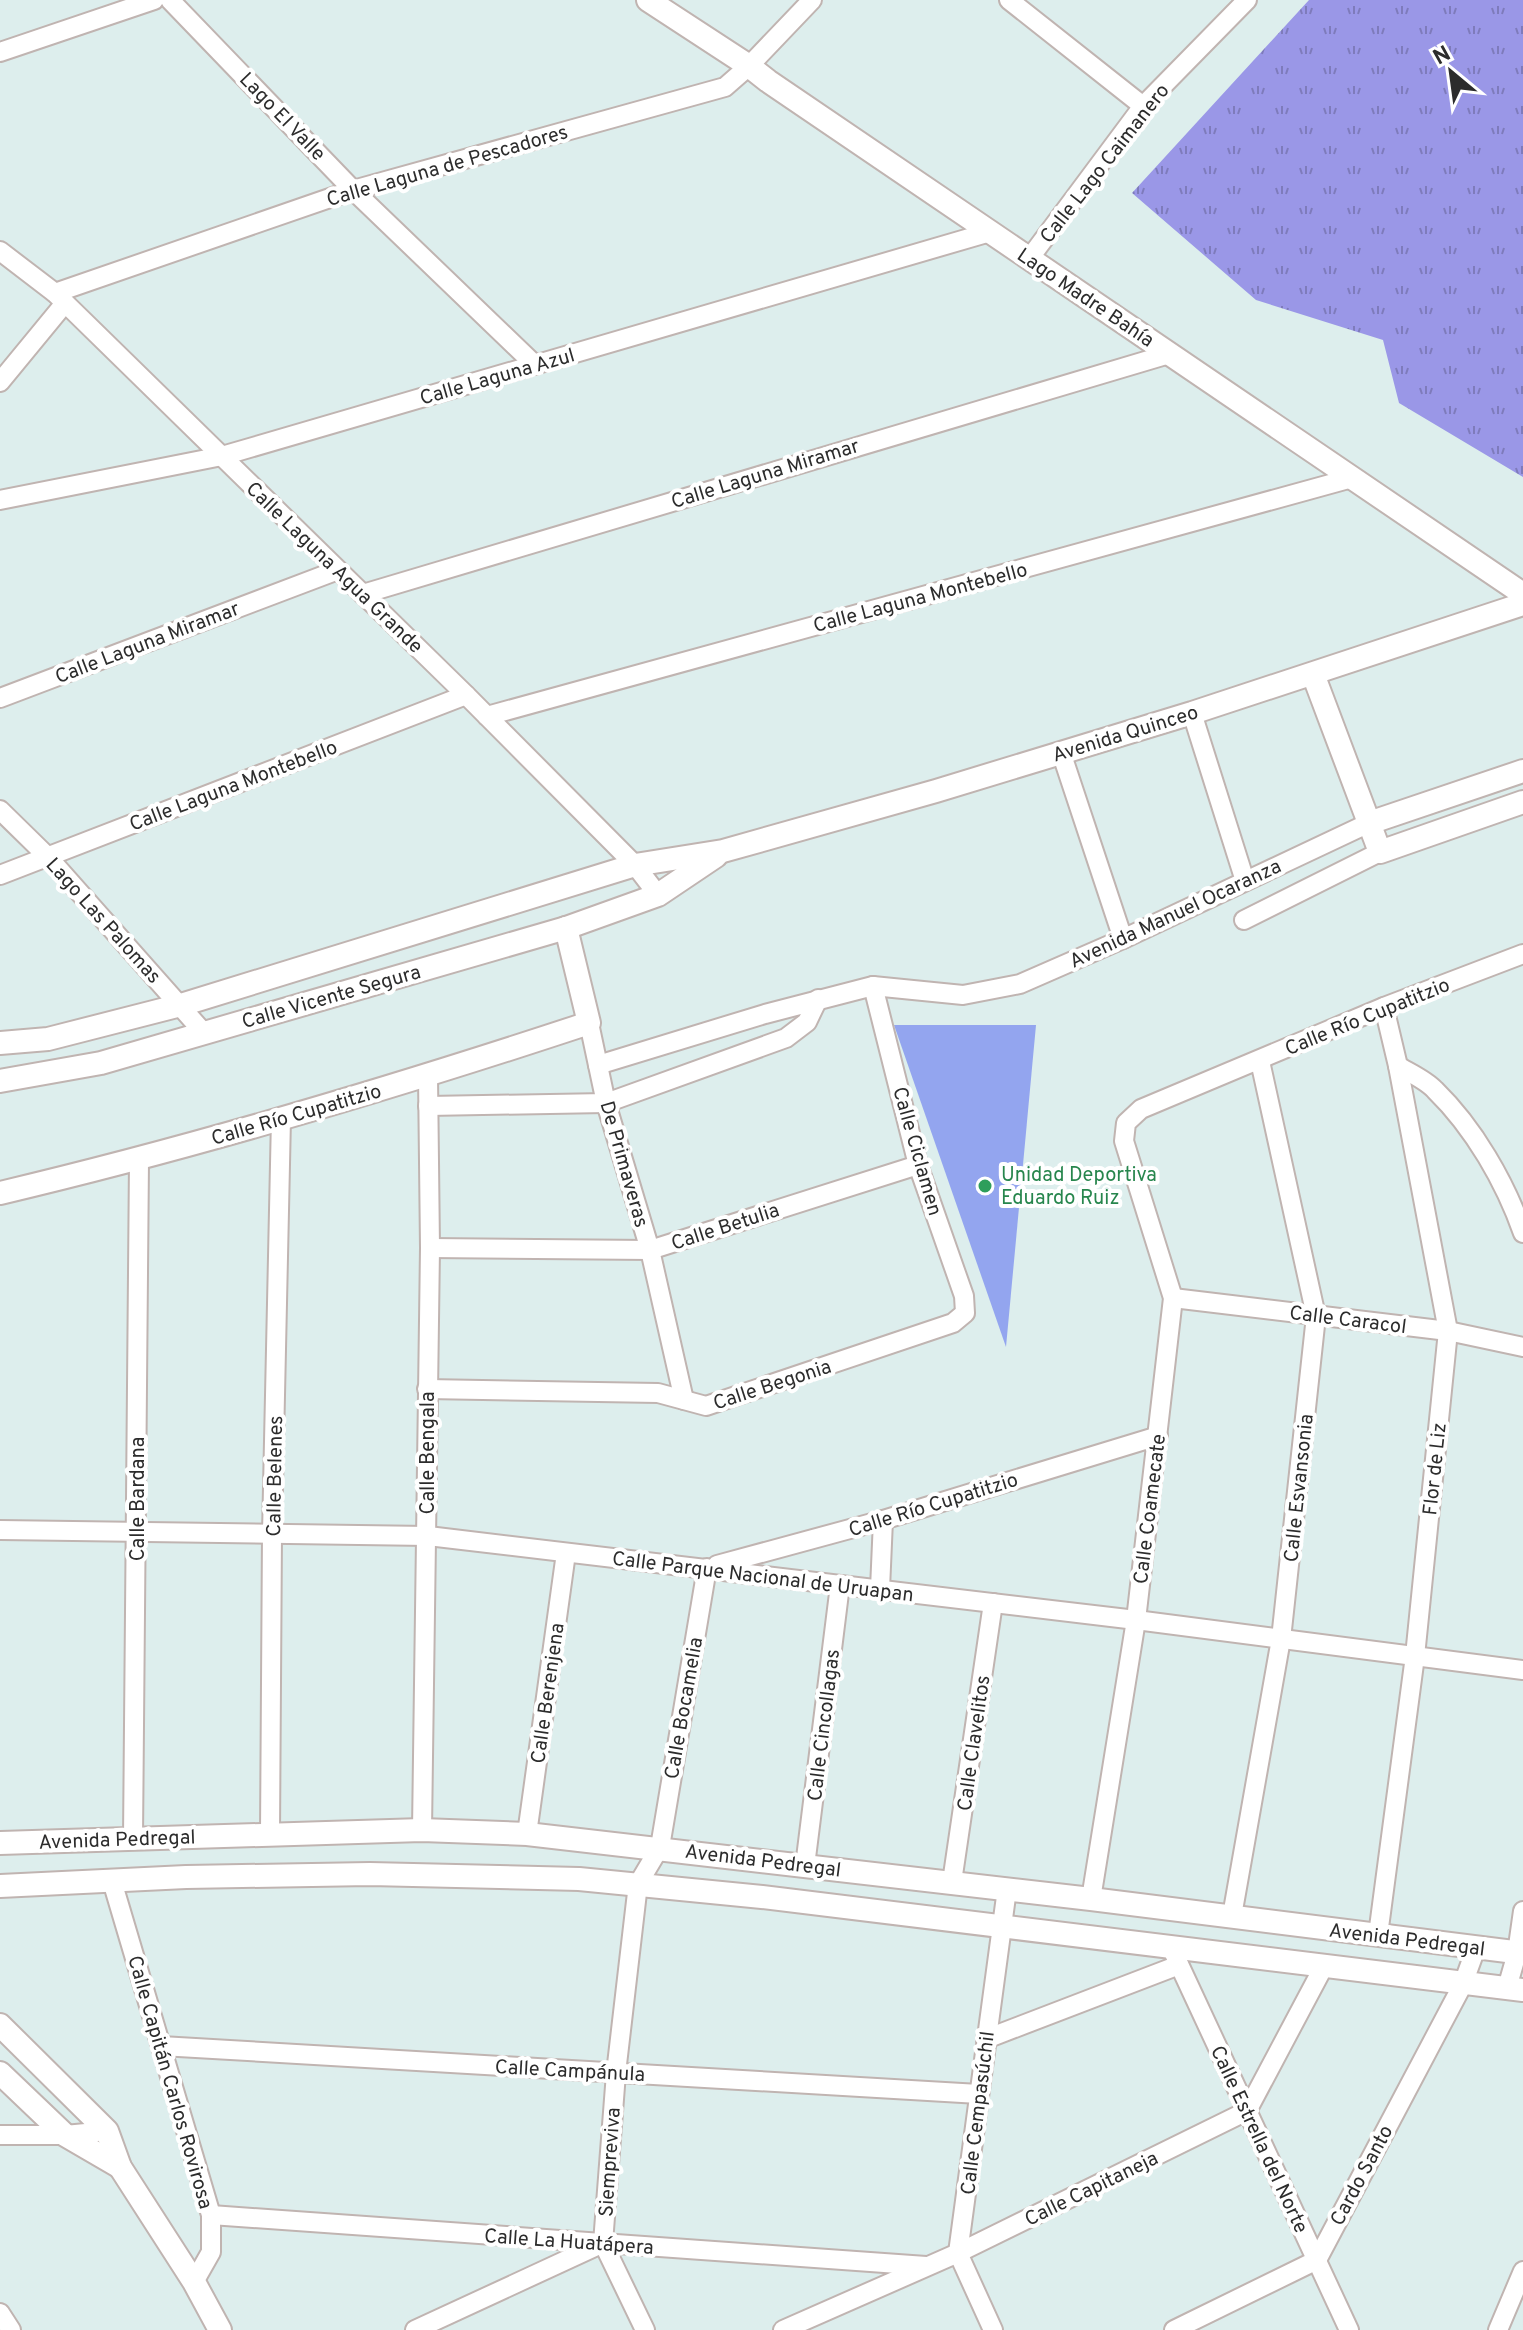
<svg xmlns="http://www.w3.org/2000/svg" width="1523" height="2330" viewBox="0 0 1523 2330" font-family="Overpass,sans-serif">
<defs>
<pattern id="grass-tufts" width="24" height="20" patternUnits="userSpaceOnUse" patternTransform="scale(2)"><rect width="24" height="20" fill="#9a97e7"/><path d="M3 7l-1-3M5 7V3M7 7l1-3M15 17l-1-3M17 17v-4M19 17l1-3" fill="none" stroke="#7e7bbb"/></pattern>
</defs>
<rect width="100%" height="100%" fill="#ddeeed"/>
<polygon fill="url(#grass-tufts)" points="1309,0 1523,0 1523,477 1399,403 1383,340 1256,300 1132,193"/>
<polygon fill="#93a5ef" points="894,1025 1036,1025 1006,1347"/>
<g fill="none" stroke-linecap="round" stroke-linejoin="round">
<defs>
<g id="minor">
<polyline points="170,0 353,190 535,365"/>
<polyline points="1009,0 1143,106"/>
<polyline points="0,52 154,0"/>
<polyline points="0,251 55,293 466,695 635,865 658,895"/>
<polyline points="1029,259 1143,106 1247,0"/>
<polyline points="55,293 353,190 725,87 749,66 812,0"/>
<polyline points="0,382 65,303"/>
<polyline points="0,500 222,456 990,232"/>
<polyline points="363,594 1169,354"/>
<polyline points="0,698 338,570"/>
<polyline points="1192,713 1245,881"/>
<polyline points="487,716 1352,478"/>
<polyline points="1061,752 1123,939"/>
<polyline points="0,810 48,857 204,1033"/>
<polyline points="0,875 466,695"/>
<polyline points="1244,920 1380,852"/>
<polyline points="589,1023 606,1103 650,1250 684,1400"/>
<polyline points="598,1065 765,1014 873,986 963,995 1020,984 1123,939 1369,823"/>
<path d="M 1398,1066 C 1410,1073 1426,1080 1435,1090 C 1474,1128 1505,1182 1523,1233"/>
<polyline points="428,1106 606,1103 786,1038 807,1022 818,999"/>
<polyline points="430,1248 650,1250 918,1165"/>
<polyline points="1173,1298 1448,1331 1523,1347"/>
<polyline points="427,1389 658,1393 706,1406 953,1323 965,1313 964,1296 918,1165 873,986"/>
<polyline points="0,1530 428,1536 1136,1620 1523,1670"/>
<polyline points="717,1565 883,1520 1158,1436"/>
<polyline points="880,1589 883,1520"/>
<polyline points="422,1830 430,1248 428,1076"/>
<polyline points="270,1833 272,1534 281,1118"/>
<polyline points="527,1834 566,1553"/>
<polyline points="133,1838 139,1160"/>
<polyline points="805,1866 840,1585"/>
<polyline points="112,1881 211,2215 211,2252 194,2282"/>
<polyline points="952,1882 993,1603"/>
<polyline points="1091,1899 1136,1620 1173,1298 1124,1141 1126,1123 1141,1109 1384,1007 1523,954"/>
<polyline points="1232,1916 1281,1639 1316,1316 1260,1061"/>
<polyline points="1378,1935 1415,1656 1448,1331 1398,1066 1384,1007"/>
<polyline points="1171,1947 1349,2330"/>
<polyline points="1507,1988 1517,1953 1523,1911"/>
<polyline points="986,2039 1179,1965"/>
<polyline points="161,2046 979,2094"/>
<polyline points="0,2135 65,2135 107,2131"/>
<polyline points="211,2215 926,2266"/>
<polyline points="0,2313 11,2330"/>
<polyline points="415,2330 601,2244"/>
<polyline points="645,2330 603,2243 616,2073 638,1884 660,1847 707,1568"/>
<polyline points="783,2330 958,2253 1247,2111 1324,1966"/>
<polyline points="993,2330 958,2253 1007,1889"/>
<polyline points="1174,2330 1317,2260 1463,1984 1476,1948"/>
<polyline points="1498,2330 1523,2271"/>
</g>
<g id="tertiary">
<polyline points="648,0 749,66 768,81 1523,594"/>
<polyline points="1313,674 1380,852 1523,802"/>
<polyline points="1369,823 1523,771"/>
<polyline points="0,1043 48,1039 181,1005 635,865 723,851 936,791 1192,713 1523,604"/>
<polyline points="0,1081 101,1063 566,928 658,895 716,856"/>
<path d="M 0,1193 C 199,1146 395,1087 589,1023 L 566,928"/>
<polyline points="0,1843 422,1830 527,1834 1091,1899 1523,1953"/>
<polyline points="0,1886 186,1877 370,1874 579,1879 762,1897 1523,1990"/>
<polyline points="0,2025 107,2131 120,2167 194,2282 220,2330"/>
<polyline points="0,2073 65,2135 120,2167"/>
</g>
</defs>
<use href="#minor" stroke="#c0b4b1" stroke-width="22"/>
<use href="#tertiary" stroke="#c0b4b1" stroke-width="26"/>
<use href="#minor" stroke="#fff" stroke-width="18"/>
<use href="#tertiary" stroke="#fff" stroke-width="22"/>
</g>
<circle fill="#2e9e5b" stroke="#fff" stroke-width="3" cx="985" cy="1186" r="8"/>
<g text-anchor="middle" stroke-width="8" stroke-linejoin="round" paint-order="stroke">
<g font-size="20" fill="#2c2c2c" stroke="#fff">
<text transform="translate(283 116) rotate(46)" y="7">Lago El Valle</text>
<text transform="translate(1104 163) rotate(-52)" y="7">Calle Lago Caimanero</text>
<text transform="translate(447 165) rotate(-16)" y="7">Calle Laguna de Pescadores</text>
<text transform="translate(1086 297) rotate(34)" y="7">Lago Madre Bahía</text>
<text transform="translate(497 376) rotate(-16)" y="7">Calle Laguna Azul</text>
<text transform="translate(765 473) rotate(-17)" y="7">Calle Laguna Miramar</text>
<text transform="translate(335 567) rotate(44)" y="7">Calle Laguna Agua Grande</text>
<text transform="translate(920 597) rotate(-15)" y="7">Calle Laguna Montebello</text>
<text transform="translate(147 642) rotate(-21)" y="7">Calle Laguna Miramar</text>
<text transform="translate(1125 733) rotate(-17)" y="7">Avenida Quinceo</text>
<text transform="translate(233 785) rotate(-21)" y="7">Calle Laguna Montebello</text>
<text transform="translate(1175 913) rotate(-25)" y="7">Avenida Manuel Ocaranza</text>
<text transform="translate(104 920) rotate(48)" y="7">Lago Las Palomas</text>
<text transform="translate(331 996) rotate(-16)" y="7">Calle Vicente Segura</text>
<text transform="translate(1367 1016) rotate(-22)" y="7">Calle Río Cupatitzio</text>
<text transform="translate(296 1114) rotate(-16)" y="7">Calle Río Cupatitzio</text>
<text transform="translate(918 1151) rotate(74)" y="7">Calle Ciclamen</text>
<text transform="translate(625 1164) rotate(74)" y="7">De Primaveras</text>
<text transform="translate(725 1226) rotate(-18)" y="7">Calle Betulia</text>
<text transform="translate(1348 1319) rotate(7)" y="7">Calle Caracol</text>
<text transform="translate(772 1384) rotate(-18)" y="7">Calle Begonia</text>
<text transform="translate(427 1453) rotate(-90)" y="7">Calle Bengala</text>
<text transform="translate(1434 1469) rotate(-84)" y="7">Flor de Liz</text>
<text transform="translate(274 1476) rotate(-89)" y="7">Calle Belenes</text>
<text transform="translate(1298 1488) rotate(-84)" y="7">Calle Esvansonia</text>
<text transform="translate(137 1499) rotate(-90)" y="7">Calle Bardana</text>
<text transform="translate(933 1504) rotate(-17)" y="7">Calle Río Cupatitzio</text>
<text transform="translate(1149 1509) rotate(-83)" y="7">Calle Coamecate</text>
<text transform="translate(763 1576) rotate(7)" y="7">Calle Parque Nacional de Uruapan</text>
<text transform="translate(547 1693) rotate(-82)" y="7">Calle Berenjena</text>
<text transform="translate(683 1708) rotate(-80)" y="7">Calle Bocamelia</text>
<text transform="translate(823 1725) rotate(-83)" y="7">Calle Cincollagas</text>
<text transform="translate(973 1743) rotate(-82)" y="7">Calle Clavelitos</text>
<text transform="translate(117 1839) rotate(-2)" y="7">Avenida Pedregal</text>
<text transform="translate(763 1860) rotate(7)" y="7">Avenida Pedregal</text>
<text transform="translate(1407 1939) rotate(7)" y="7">Avenida Pedregal</text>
<text transform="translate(570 2070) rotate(3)" y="7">Calle Campánula</text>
<text transform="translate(171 2082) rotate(74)" y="7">Calle Capitán Carlos Rovirosa</text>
<text transform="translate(977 2113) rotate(-83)" y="7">Calle Cempasúchil</text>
<text transform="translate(1260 2139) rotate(65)" y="7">Calle Estrella del Norte</text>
<text transform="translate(609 2162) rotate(-86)" y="7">Siempreviva</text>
<text transform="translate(1361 2175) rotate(-62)" y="7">Cardo Santo</text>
<text transform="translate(1091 2188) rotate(-26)" y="7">Calle Capitaneja</text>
<text transform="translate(569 2241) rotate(4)" y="7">Calle La Huatápera</text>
</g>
<g font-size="20" fill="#27864d" stroke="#fff" text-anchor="start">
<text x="1001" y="1181">Unidad Deportiva<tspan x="1001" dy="23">Eduardo Ruiz</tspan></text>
</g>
</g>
<g transform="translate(1451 72) rotate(331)" stroke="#ffffff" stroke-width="6" paint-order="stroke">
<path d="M0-6L14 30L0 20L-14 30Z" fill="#2c2c2c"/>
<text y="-12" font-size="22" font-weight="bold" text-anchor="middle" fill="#2c2c2c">N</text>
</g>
</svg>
